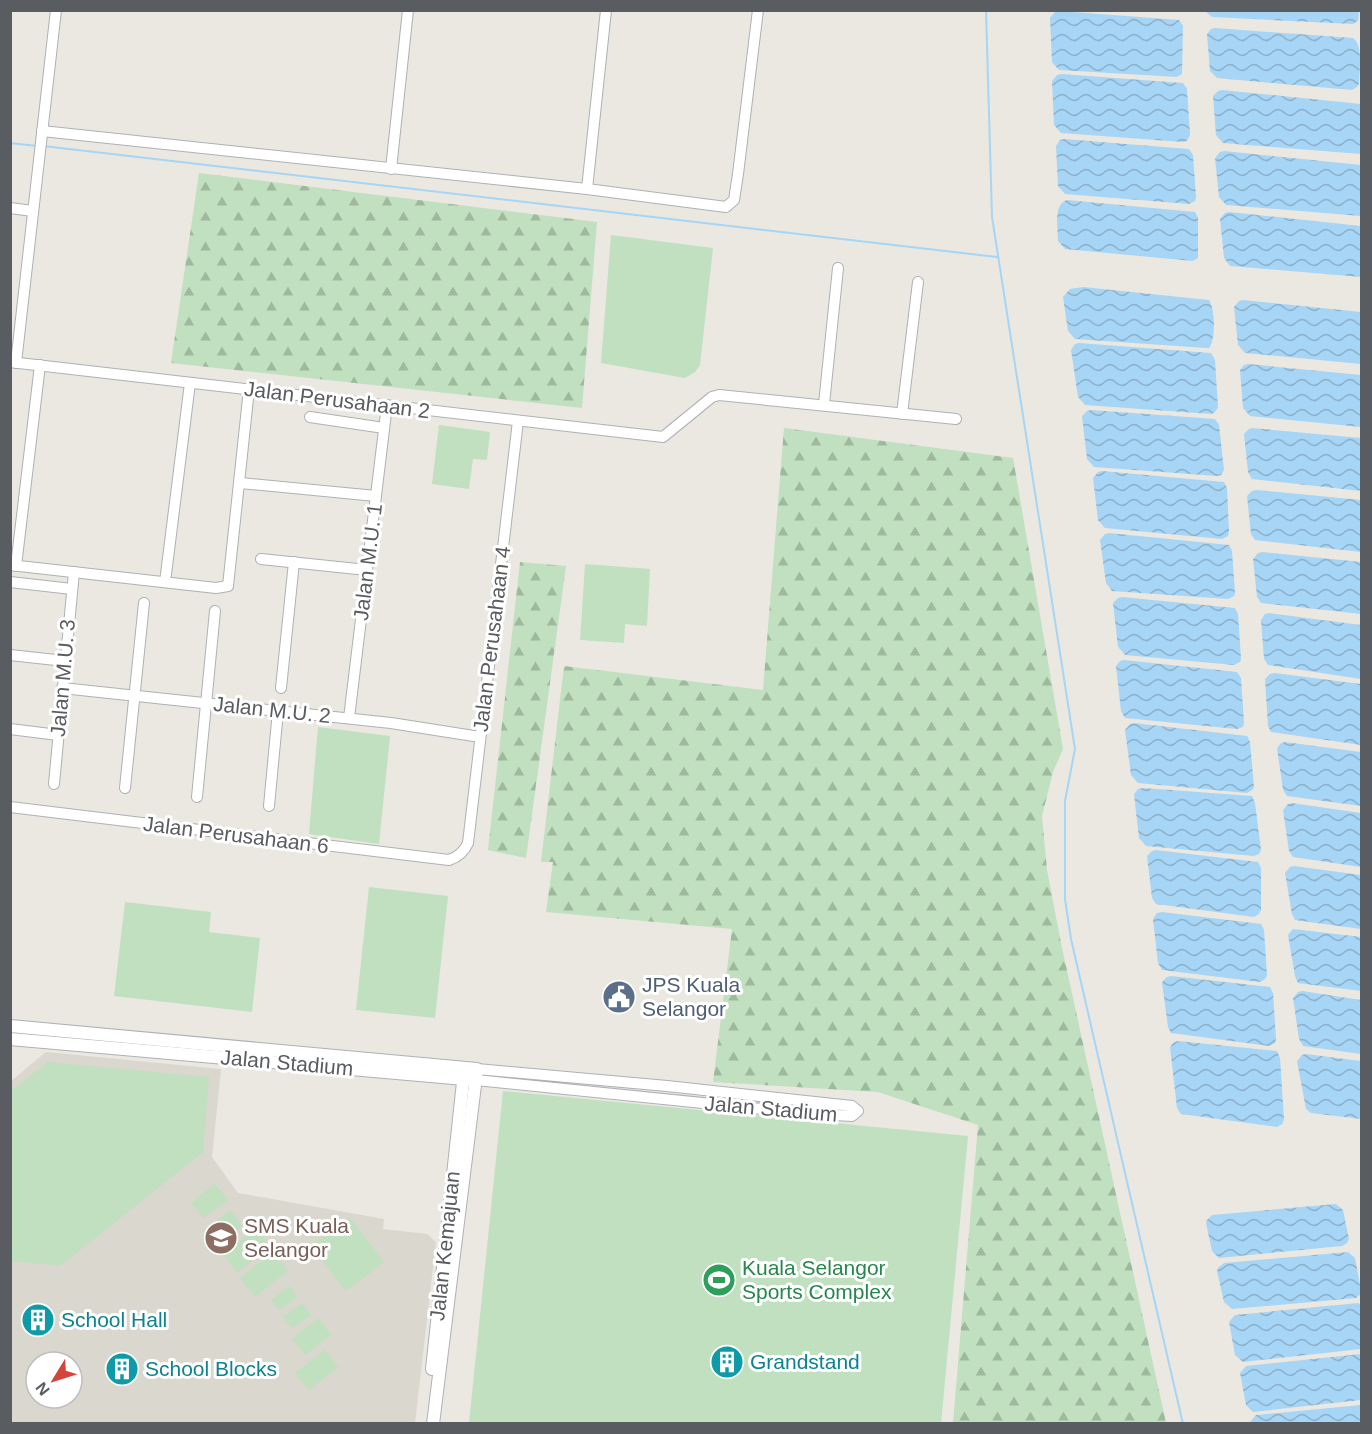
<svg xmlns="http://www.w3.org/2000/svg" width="1372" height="1434" viewBox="0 0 1372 1434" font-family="Helvetica,sans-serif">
<defs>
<pattern id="forest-firs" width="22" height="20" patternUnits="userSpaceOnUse" patternTransform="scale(1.5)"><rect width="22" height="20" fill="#c0e0bf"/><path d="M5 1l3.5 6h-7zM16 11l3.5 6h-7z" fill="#9fb99f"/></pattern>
<pattern id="water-waves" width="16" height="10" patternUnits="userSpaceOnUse" patternTransform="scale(1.5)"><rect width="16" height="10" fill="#a7d5f5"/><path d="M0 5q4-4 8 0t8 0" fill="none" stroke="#8bb0ca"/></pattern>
</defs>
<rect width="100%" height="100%" fill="#eae8e1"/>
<path fill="#dad7cf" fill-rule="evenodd" d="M 46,1052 L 221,1069 L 212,1157 L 238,1193 L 384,1219 L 383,1229 L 427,1234 L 436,1242 L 415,1423 L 11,1424 L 11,1081 ZM 36,1362 L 72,1362 L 72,1398 L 36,1398 Z"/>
<g fill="#c0e0bf">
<polygon points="611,235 713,248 700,365 695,372 685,378 601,363"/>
<polygon points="439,425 490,432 487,460 473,459 469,489 432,484"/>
<polygon points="585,564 650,569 647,626 625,624 624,643 580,640"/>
<polygon points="318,727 390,736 379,844 309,834"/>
<polygon points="369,887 448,896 435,1018 356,1010"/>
<polygon points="125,902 211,912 209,932 260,938 252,1012 114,996"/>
<polygon points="48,1062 209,1077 203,1152 60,1266 11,1261 11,1091"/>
<polygon points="503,1091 968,1136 941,1423 469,1423"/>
<polygon points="215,1184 228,1200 204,1218 191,1203"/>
<polygon points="230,1210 242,1226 219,1244 207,1228"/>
<polygon points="349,1217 384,1262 346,1291 311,1246"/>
<polygon points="256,1228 270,1247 237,1273 223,1254"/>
<polygon points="273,1252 288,1271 255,1297 240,1278"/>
<polygon points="289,1286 297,1297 279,1311 271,1300"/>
<polygon points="302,1303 311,1315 292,1329 283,1317"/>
<polygon points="318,1318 331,1335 305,1355 292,1339"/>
<polygon points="325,1350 338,1367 309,1390 295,1373"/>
</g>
<g fill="url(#forest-firs)">
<polygon points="199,173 597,222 582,408 171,363"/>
<polygon points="784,428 1013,458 1063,749 1053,772 1042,816 1047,870 1061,943 1166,1423 953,1423 978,1125 878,1092 713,1082 732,929 546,912 553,862 541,862 564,666 763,690"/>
<polygon points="520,562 566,566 526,858 488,850"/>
</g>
<g fill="url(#water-waves)">
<polygon points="1359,10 1358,21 1353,24 1212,17 1205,11"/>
<polygon points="1059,11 1179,20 1183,26 1182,74 1177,77 1059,70 1052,62 1050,18 1055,12"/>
<path d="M 1215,28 L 1353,38 C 1364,46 1359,71 1359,84 L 1357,87 L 1352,90 L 1217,78 L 1210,71 L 1207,34 L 1211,29 Z"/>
<polygon points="1061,74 1183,83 1187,89 1190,135 1187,141 1183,142 1061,133 1054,125 1052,81 1057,75"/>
<polygon points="1222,90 1361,104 1361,154 1223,143 1216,135 1213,96 1218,91"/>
<polygon points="1064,139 1189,149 1193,155 1196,197 1195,201 1189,204 1065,194 1058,186 1056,146 1060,140"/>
<polygon points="1224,151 1361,165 1361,216 1226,205 1219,197 1215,158 1220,152"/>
<path d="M 1067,200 L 1195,212 L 1198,218 L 1198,258 L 1193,261 L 1065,249 L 1058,241 C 1058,228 1053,204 1067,200 Z"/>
<polygon points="1229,212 1361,226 1361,277 1230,266 1224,258 1220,219 1225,213"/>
<path d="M 1083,287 L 1209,300 C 1215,309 1216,339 1209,348 L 1206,348 L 1075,339 L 1068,331 L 1063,297 L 1070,289 Z"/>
<polygon points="1243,300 1361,312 1361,364 1245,353 1238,345 1234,307 1239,301"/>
<polygon points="1079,343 1211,353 1215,360 1218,408 1214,413 1211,414 1085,405 1078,397 1071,350 1075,344"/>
<polygon points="1248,364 1361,375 1361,427 1250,416 1243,408 1240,370 1244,365"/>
<polygon points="1091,410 1215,419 1219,425 1224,470 1221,475 1217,476 1094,467 1087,459 1082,416 1087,411"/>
<polygon points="1252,428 1361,438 1361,491 1252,479 1248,472 1244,434 1249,429"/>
<polygon points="1102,471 1224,482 1227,488 1229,532 1228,536 1222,539 1105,528 1098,520 1093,478 1098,472"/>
<polygon points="1256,490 1361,500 1361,552 1255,540 1251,534 1247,496 1252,491"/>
<polygon points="1109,533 1229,545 1232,551 1235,593 1234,596 1228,599 1112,591 1106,583 1100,540 1105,534"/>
<polygon points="1262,552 1361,562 1361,614 1261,603 1257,597 1253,559 1258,553"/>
<polygon points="1122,597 1235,608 1238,614 1241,659 1240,662 1234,665 1125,655 1118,647 1113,603 1118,598"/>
<polygon points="1269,613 1361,625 1361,679 1268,665 1264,659 1261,620 1265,614"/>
<polygon points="1124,660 1237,672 1241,678 1244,723 1243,727 1237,729 1125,718 1121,711 1116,666 1120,661"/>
<polygon points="1274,673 1361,684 1361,745 1271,732 1268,726 1265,679 1270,674"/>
<polygon points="1134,723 1247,736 1250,742 1254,787 1252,790 1247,793 1138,783 1131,775 1125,730 1130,724"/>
<polygon points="1285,742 1361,752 1361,806 1287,796 1283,790 1277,748 1281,743"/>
<polygon points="1143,788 1252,796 1255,803 1261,850 1259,854 1254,856 1146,846 1139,838 1134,794 1138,789"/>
<polygon points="1292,803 1361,813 1361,867 1293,857 1289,851 1283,810 1288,804"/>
<polygon points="1156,850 1258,862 1261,868 1261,910 1259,914 1254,917 1156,904 1152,898 1147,856 1152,851"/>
<polygon points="1294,866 1361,875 1361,929 1295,920 1292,914 1285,873 1290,867"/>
<polygon points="1162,912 1261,924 1264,930 1267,976 1265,979 1260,982 1162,970 1158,963 1153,919 1157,913"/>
<polygon points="1293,929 1361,937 1361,991 1298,983 1295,976 1288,935"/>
<polygon points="1171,976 1270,987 1273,993 1276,1039 1275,1043 1269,1046 1171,1033 1168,1027 1162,982 1167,977"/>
<polygon points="1302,991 1361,1000 1361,1054 1303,1046 1299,1039 1293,998 1298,992"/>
<polygon points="1178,1041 1277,1051 1280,1058 1284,1120 1282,1124 1277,1127 1181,1114 1177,1108 1170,1047 1174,1042"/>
<polygon points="1306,1054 1361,1061 1361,1119 1311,1113 1306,1109 1297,1061 1302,1055"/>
<polygon points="1336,1204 1343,1210 1349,1239 1347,1243 1342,1246 1219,1258 1212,1251 1206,1223 1207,1220 1212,1215"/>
<polygon points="1348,1252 1355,1258 1361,1290 1361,1294 1356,1298 1232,1309 1224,1302 1217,1271 1218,1268 1224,1263"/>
<polygon points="1358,1303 1361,1305 1361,1349 1243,1362 1235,1355 1229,1322 1235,1315"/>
<polygon points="1361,1354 1361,1400 1253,1412 1246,1405 1240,1373 1246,1366"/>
<polygon points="1361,1405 1361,1423 1250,1422 1256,1415"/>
</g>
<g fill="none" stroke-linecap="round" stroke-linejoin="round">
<g stroke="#a7d5f5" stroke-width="2">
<polyline points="986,10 992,217 1075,749 1065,801 1065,899 1071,939 1183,1424"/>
<polyline points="10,143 37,146"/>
<polyline points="43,146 997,257"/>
</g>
<defs>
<g id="minor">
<polyline points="42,131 587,189 726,207 734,200 738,174 758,10"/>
<polyline points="391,169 408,10"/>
<polyline points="587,189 606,10"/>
<polyline points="10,208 33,211"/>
<polyline points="10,362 663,437 712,397 719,395 956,419"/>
<polyline points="16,363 56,10"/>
<polyline points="824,404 838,268"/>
<polyline points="902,414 918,282"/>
<polyline points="310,417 384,428"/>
<polyline points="240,483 376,496"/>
<polyline points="261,559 367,570"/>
<polyline points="10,565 216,588 228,586 249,389"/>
<polyline points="16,566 40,365"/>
<polyline points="10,582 72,589"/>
<polyline points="165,582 190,383"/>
<polyline points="10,655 65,661"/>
<polyline points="62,688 391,723 480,737"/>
<polyline points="281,688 294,562"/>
<polyline points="349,718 387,405"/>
<polyline points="10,729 58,735"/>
<polyline points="54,784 74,572"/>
<polyline points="125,788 144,603"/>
<polyline points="197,797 215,611"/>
<polyline points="269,806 278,711"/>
<path d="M 10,807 L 449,860 C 458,857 464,852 468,843 L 518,421"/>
<polyline points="476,1080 802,1113 852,1116 858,1111 852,1106 667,1086 477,1069"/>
</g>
<g id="tertiary">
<polyline points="10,1026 477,1069 433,1424"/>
<polyline points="10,1039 476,1080"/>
<polyline points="432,1369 464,1073"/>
</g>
</defs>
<use href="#minor" stroke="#aeb1b5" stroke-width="12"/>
<use href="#tertiary" stroke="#aeb1b5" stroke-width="14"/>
<use href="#minor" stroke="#fff" stroke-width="10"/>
<use href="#tertiary" stroke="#fff" stroke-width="12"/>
</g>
<defs>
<symbol id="civic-disc" viewBox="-11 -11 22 22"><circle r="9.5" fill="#5c6f8a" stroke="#fff"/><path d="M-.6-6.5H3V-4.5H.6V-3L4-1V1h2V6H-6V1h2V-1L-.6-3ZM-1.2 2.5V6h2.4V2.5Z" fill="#fff"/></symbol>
<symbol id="school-disc" viewBox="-11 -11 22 22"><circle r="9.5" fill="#8d6e63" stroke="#fff"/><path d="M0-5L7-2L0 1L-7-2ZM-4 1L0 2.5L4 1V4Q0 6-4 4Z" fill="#fff"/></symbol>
<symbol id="stadium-disc" viewBox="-11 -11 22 22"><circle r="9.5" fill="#2e9e5b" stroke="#fff"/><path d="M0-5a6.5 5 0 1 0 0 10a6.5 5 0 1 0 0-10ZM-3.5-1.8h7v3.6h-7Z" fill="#fff"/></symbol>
<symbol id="building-disc" viewBox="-11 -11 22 22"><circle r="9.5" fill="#0f9aa8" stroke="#fff"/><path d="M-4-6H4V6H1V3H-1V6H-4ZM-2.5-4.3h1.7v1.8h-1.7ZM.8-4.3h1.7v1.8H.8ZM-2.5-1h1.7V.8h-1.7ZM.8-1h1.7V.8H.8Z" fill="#fff"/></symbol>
</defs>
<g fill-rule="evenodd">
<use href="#civic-disc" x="600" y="978" width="38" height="38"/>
<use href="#school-disc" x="202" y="1219" width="38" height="38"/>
<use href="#stadium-disc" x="700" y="1261" width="38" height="38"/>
<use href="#building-disc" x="19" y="1301" width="38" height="38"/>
<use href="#building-disc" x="708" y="1343" width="38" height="38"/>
<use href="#building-disc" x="103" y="1350" width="38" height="38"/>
</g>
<g text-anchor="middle" stroke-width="6" stroke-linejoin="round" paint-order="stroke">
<g font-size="21" fill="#595c60" stroke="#fff">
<text transform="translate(337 400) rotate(7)" y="7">Jalan Perusahaan 2</text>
<text transform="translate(368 562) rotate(-83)" y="7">Jalan M.U. 1</text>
<text transform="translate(492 639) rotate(-83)" y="7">Jalan Perusahaan 4</text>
<text transform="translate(63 678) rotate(-85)" y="7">Jalan M.U. 3</text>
<text transform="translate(272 710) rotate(6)" y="7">Jalan M.U. 2</text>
<text transform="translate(236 835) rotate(7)" y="7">Jalan Perusahaan 6</text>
<text transform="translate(287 1063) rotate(5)" y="7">Jalan Stadium</text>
<text transform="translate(771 1109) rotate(5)" y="7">Jalan Stadium</text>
<text transform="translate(445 1246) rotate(-84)" y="7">Jalan Kemajuan</text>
</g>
<g font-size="21" fill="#4e5e75" stroke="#fff" text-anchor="start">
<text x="642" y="992">JPS Kuala<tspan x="642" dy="24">Selangor</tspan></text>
</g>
<g font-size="21" fill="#785e54" stroke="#fff" text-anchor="start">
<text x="244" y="1233">SMS Kuala<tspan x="244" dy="24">Selangor</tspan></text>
</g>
<g font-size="21" fill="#27864d" stroke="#fff" text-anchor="start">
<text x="742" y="1275">Kuala Selangor<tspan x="742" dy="24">Sports Complex</tspan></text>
</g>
<g font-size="21" fill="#0d838f" stroke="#fff" text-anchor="start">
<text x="61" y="1327">School Hall</text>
<text x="750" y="1369">Grandstand</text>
<text x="145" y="1376">School Blocks</text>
</g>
</g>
<rect width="1372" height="1434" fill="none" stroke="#595c60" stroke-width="24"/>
<g transform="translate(54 1380) rotate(232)"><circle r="28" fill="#ffffff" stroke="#bdbebf" stroke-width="1.5"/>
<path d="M0-4.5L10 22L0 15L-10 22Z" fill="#d4443d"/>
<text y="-9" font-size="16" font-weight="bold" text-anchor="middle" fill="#595c60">N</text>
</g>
</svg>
